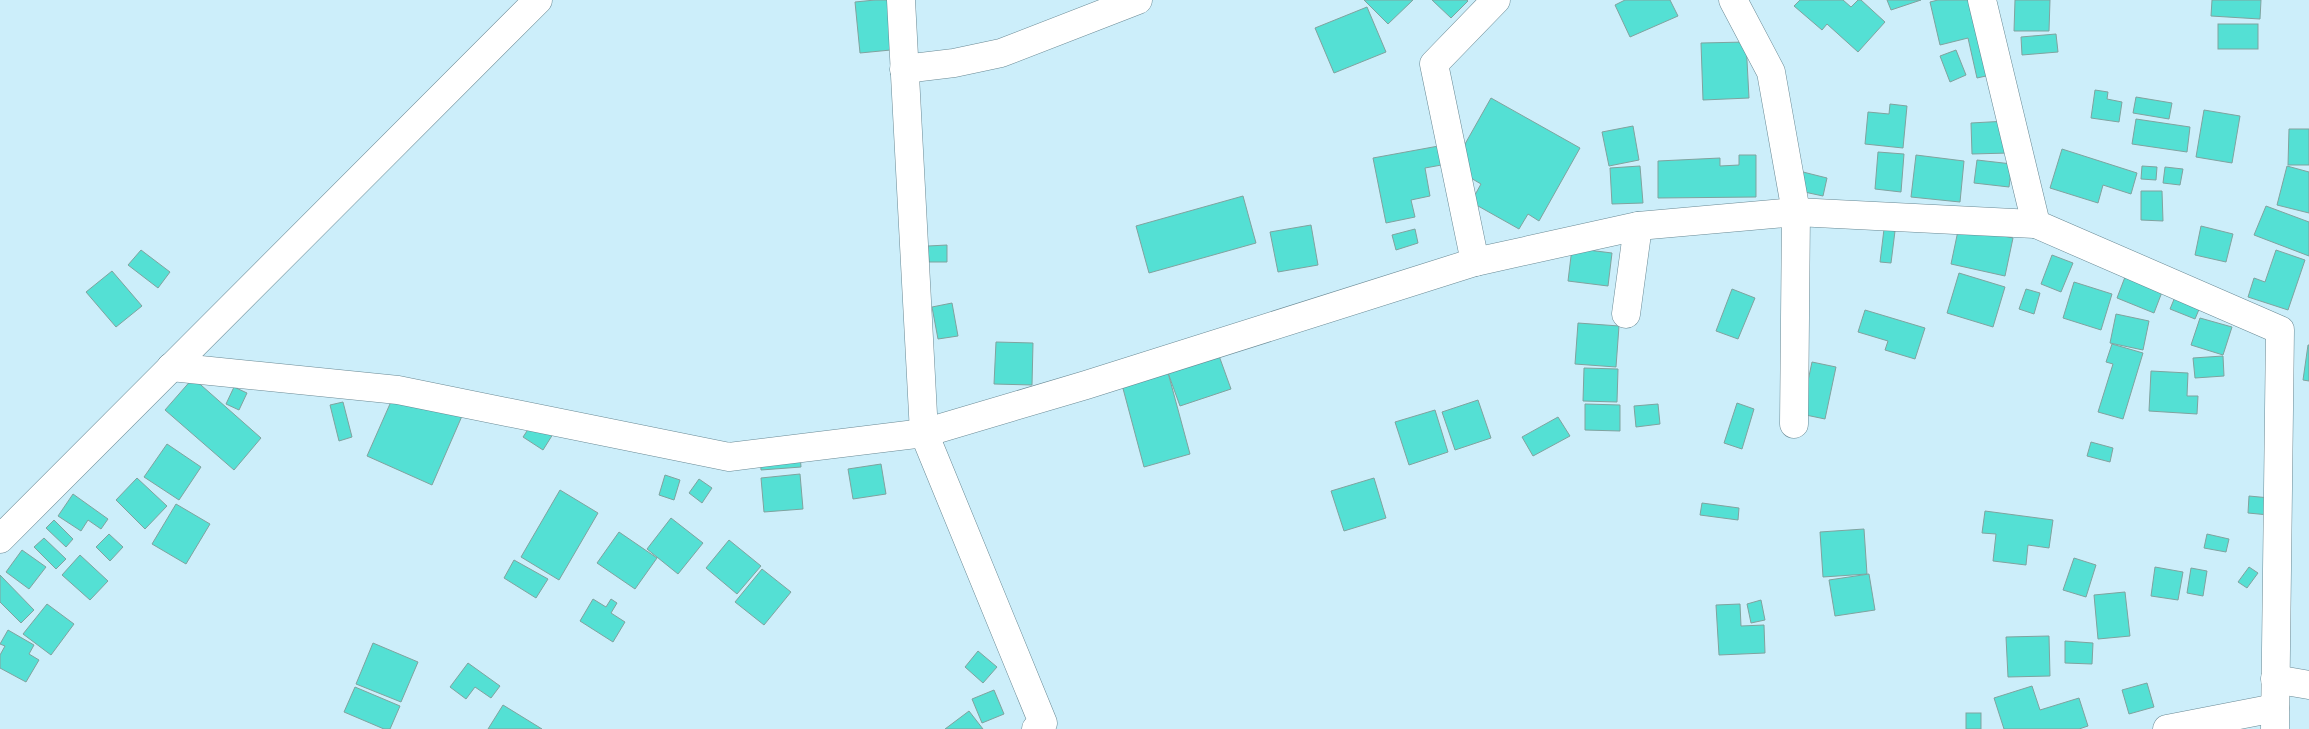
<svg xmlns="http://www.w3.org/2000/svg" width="2309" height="729" viewBox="0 0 2309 729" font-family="Jost,sans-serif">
<rect width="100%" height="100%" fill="#cceefa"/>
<g fill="#54e0d4" stroke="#80a39f">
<polygon points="875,0 896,0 901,49 860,53 855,2"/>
<polygon points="1364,0 1413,0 1388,24"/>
<polygon points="1432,0 1467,0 1468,1 1451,18"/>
<polygon points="1625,0 1670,0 1678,16 1630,37 1615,5"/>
<polygon points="1800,0 1843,0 1851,7 1858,0 1861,0 1885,22 1858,52 1827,24 1822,30 1794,6"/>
<polygon points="1887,0 1921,0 1891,10"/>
<polygon points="1938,0 1979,0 1995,74 1977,78 1968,38 1940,45 1930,2"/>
<polygon points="2015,0 2050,0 2049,31 2014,31"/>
<polygon points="2212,0 2261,0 2260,19 2211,16"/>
<polygon points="1367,7 1386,52 1334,73 1315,28"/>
<rect x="2218" y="24" width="40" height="25"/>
<polygon points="2056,34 2058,52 2022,55 2021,37"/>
<polygon points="1746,42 1749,98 1703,100 1701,43"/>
<polygon points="1956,50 1966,75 1950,82 1940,56"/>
<polygon points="2095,90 2108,92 2107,99 2122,102 2119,122 2091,118"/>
<polygon points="2136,97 2172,103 2169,119 2133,113"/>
<polygon points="1491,98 1580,148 1539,221 1528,214 1519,229 1471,202 1481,184 1452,167"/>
<polygon points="1890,104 1907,106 1903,148 1865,144 1868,112 1889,114"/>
<polygon points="2204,110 2240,116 2232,163 2196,157"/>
<polygon points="2136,119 2190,127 2187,152 2132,144"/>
<polygon points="2007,121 2009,153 1972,154 1971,123"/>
<polygon points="1633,126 1639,160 1609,166 1602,132"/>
<polygon points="2289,129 2309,129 2309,165 2288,165"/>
<polygon points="1444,145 1447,164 1425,168 1430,196 1411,200 1415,217 1386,223 1373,158"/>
<polygon points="2062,149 2137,173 2131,194 2103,185 2098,203 2050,188"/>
<polygon points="1878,152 1904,154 1901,192 1875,189"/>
<polygon points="1739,155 1756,155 1756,197 1658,198 1658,161 1720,158 1720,166 1739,165"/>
<polygon points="1916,155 1964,161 1960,202 1911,197"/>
<polygon points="1977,160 2012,164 2009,187 1974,183"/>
<polygon points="1640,166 1643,203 1612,204 1610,168"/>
<polygon points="2142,166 2157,167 2156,180 2141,179"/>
<polygon points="2287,166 2309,172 2309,213 2277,205"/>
<polygon points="2165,167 2183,169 2180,185 2163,183"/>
<polygon points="1799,171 1827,178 1823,196 1795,190"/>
<polygon points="2141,191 2162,191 2163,221 2141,220"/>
<polygon points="1243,196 1256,243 1149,273 1136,226"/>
<polygon points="2266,206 2309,222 2309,256 2254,235"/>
<polygon points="1311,225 1318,265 1278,272 1270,232"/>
<polygon points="1959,226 2013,238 2005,276 1951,264"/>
<polygon points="2201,226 2233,234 2226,262 2195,255"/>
<polygon points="1415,229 1418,243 1396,250 1392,235"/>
<polygon points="1884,229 1895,231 1891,263 1880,262"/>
<polygon points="947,245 947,262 929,262 928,246"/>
<polygon points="1572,248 1612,253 1608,286 1568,281"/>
<polygon points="141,250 170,272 158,288 128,265"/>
<polygon points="2276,250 2305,260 2288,310 2248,297 2254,278 2265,282"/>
<polygon points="2052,255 2073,263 2061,292 2041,284"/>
<polygon points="112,271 142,306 116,327 86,292"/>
<polygon points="1959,273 2005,287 1993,327 1947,313"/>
<polygon points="2125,277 2162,292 2154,313 2117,298"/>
<polygon points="2074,282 2112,294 2101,330 2063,318"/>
<polygon points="1732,289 1755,298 1738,339 1716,331"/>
<polygon points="2026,289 2040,293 2034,314 2019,309"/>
<polygon points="2175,297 2200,307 2195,319 2170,309"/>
<polygon points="952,303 958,336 938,339 932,307"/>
<polygon points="1865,310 1925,328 1915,359 1885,350 1888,341 1858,332"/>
<polygon points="2116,314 2149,321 2143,350 2110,343"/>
<polygon points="2200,318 2232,327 2223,355 2191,345"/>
<polygon points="1578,323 1619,326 1616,367 1575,364"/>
<polygon points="996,342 1033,343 1032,385 994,384"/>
<polygon points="2112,344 2143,353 2123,419 2098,412 2113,364 2106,362"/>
<polygon points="2308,345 2309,345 2309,381 2303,380"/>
<polygon points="1218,353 1231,389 1180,406 1167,370"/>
<polygon points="2223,356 2224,376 2195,378 2193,358"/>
<polygon points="1812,362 1836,367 1825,419 1801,414"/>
<polygon points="1584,368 1618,369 1617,402 1583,401"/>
<polygon points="1167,369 1190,454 1144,467 1121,381"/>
<polygon points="2151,371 2188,373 2187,396 2198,396 2197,414 2149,411"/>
<polygon points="193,378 261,438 234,470 165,410"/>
<polygon points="234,387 247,393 239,410 226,404"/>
<polygon points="397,388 462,416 432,485 367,456"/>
<polygon points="1478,400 1491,438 1455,450 1442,412"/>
<polygon points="343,402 352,437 339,441 330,405"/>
<polygon points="1737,403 1754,409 1742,449 1724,443"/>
<polygon points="1585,404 1620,405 1620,431 1585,430"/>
<polygon points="1658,404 1660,424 1636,427 1634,406"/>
<polygon points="1435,410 1448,452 1409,465 1395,422"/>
<polygon points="1558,417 1570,436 1533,456 1522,437"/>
<polygon points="533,422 553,434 543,450 523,437"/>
<polygon points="2091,442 2113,448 2110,462 2087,456"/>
<polygon points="167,444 201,467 179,500 144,477"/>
<polygon points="800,454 801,467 761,470 760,456"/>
<polygon points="881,464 886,494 853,499 848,469"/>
<polygon points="800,474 803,509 764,512 761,478"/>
<polygon points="665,475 680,480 674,500 659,495"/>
<polygon points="137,478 167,506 145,529 116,500"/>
<polygon points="1374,478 1386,518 1344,531 1331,491"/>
<polygon points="699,479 712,488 702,503 689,493"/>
<polygon points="560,490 598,513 559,580 521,557"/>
<polygon points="73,494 108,519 101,529 88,520 81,531 58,516"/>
<polygon points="2249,496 2270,498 2269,515 2248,513"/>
<polygon points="1702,503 1739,508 1738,520 1700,515"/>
<polygon points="176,504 210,524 186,564 152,544"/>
<polygon points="1985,511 2053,520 2049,548 2028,545 2026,565 1993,561 1996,534 1982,533"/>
<polygon points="671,518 703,543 678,574 647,549"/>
<polygon points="54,520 73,539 66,547 46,528"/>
<polygon points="1864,529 1867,574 1823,577 1820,532"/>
<polygon points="619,532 657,558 635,589 597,563"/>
<polygon points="109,534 123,547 110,561 96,547"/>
<polygon points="2207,534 2229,539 2226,552 2204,548"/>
<polygon points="44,538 66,559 56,569 34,547"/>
<polygon points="729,540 761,566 737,594 706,568"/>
<polygon points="22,550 46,567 29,589 6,572"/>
<polygon points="80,555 108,581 90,600 62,575"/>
<polygon points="2074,558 2096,565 2086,597 2063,590"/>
<polygon points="514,560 548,579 536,598 504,578"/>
<polygon points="2155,567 2183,572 2178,600 2151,596"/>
<polygon points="2249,567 2258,573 2247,588 2238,582"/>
<polygon points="2191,568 2207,571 2203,596 2187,593"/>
<polygon points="762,569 791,592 764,625 735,602"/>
<polygon points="1869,574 1875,610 1835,616 1829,580"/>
<polygon points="0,575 34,610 21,623 0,602"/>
<polygon points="2125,592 2130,636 2098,639 2094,595"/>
<polygon points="593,599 606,607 611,599 617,603 611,613 625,622 613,642 580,621"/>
<polygon points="1761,600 1765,620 1751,623 1747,604"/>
<polygon points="47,604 74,624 51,655 23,634"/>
<polygon points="1740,604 1741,626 1764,625 1765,653 1719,655 1716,605"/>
<polygon points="8,630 34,645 29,654 39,660 26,682 0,668 0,655 5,646 0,644"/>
<polygon points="2049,636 2050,676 2008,677 2006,637"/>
<polygon points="2065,641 2093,643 2092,664 2065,663"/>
<polygon points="373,643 418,662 401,702 356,684"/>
<polygon points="978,651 997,667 983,683 965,667"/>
<polygon points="468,663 500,686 491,698 475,687 466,699 450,687"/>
<polygon points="2147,683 2154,707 2129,714 2122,690"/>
<polygon points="2032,686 2040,710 2079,698 2088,726 2079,729 2004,729 1994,698"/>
<polygon points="355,687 400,706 390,729 384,729 344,712"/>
<polygon points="994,690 1004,714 982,723 972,699"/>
<polygon points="503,705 542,729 488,729"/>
<polygon points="969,711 983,729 945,729"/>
<rect x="1966" y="713" width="15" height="16"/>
</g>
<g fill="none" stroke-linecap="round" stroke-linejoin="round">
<defs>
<g id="minor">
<polyline points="901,0 924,433 1043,723 1036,729"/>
<polyline points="1733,0 1771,72 1796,212 1794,424"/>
<polyline points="1982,0 2036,224 2280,330 2275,729"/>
<polyline points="904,69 954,63 1001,53 1138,0"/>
<polyline points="1475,262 1434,64 1496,0"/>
<polyline points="1626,314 1638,226"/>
<polyline points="171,367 398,390 729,457 924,433 1086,385 1475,262 1638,226 1796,212 2036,224"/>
<polyline points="0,539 538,0"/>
<polyline points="2275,679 2309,685"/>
<polyline points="2167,729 2275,708"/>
</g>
</defs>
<use href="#minor" stroke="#698994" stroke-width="29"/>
<use href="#minor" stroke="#fff" stroke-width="28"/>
</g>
</svg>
